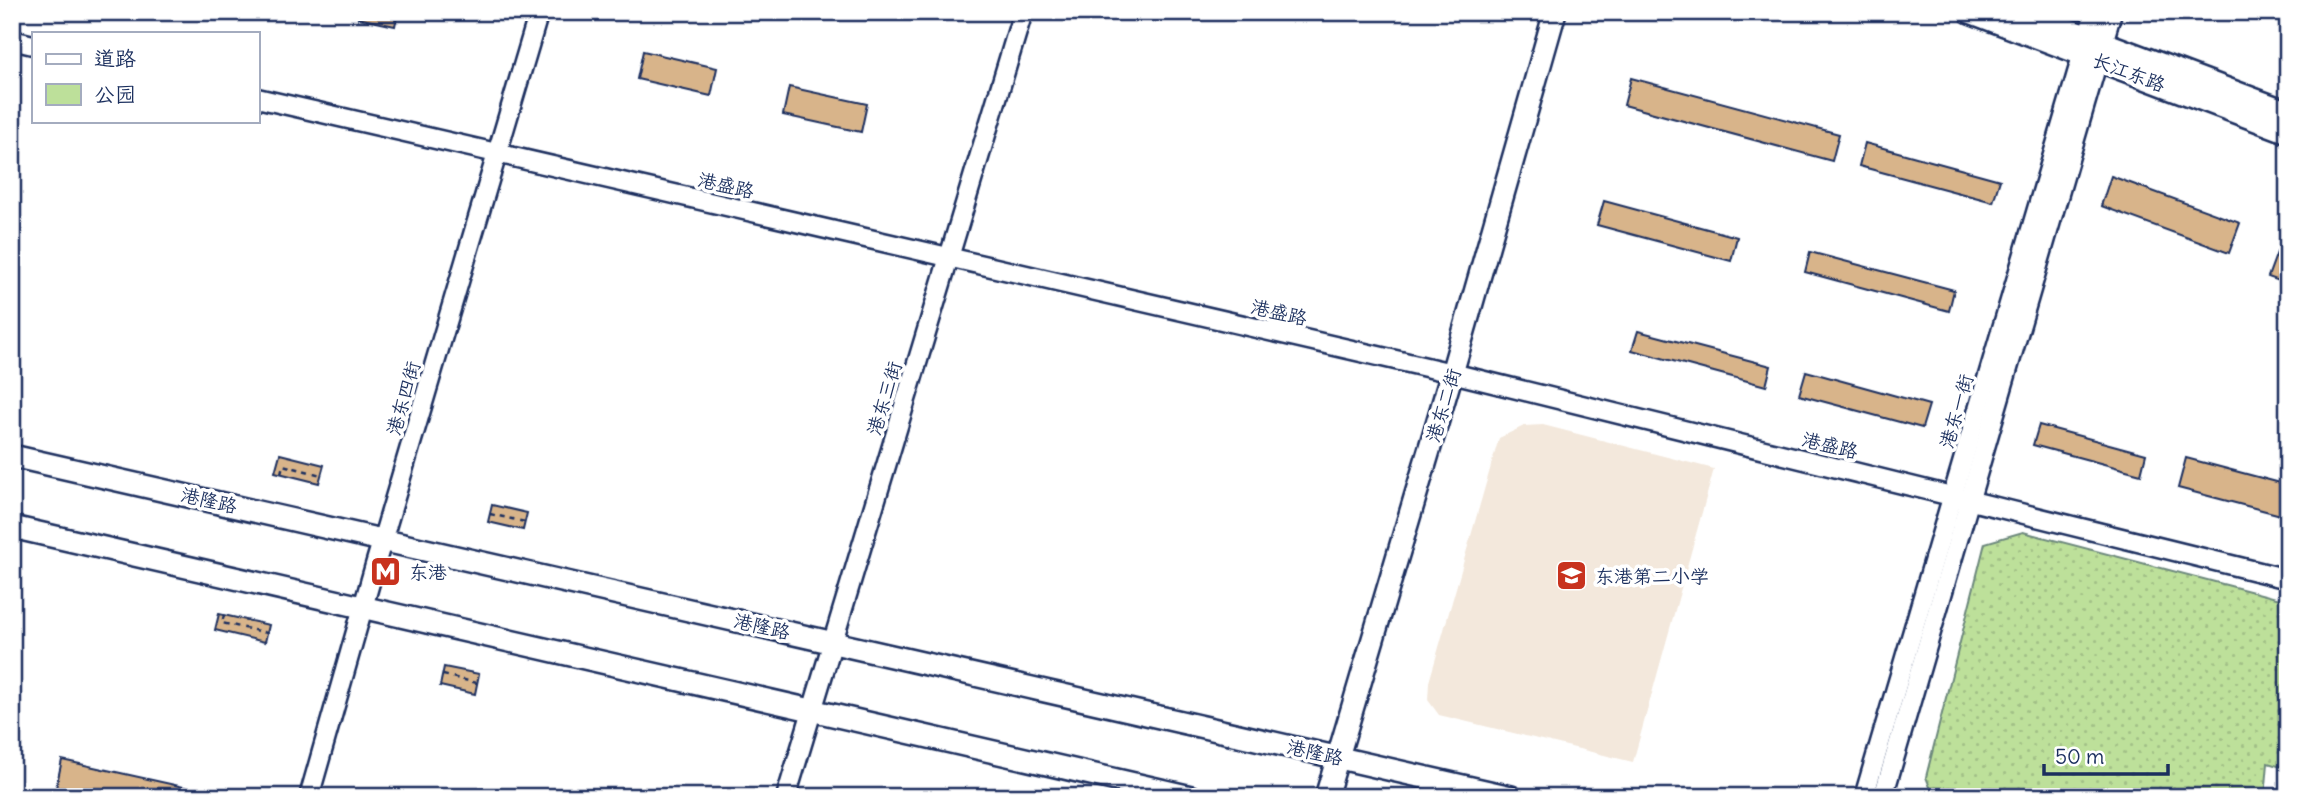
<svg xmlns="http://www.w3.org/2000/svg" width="2300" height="809" viewBox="0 0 2300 809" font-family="Delius,'LXGW WenKai TC',sans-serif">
<defs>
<pattern id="green-dots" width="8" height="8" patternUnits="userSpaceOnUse" patternTransform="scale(1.75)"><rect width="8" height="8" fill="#bde09a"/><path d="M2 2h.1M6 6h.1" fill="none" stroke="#a2c087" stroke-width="1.8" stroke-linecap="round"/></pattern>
</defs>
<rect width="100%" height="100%" fill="#fff"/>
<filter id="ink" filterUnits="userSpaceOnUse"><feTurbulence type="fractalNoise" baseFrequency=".0143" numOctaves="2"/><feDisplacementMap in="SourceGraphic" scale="14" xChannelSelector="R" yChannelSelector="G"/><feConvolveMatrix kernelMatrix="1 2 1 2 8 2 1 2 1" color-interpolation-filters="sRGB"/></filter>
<g filter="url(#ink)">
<polygon fill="#f3e8dc" points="1543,425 1714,469 1633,762 1439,715 1428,700 1429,682 1499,438 1524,426"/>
<polygon fill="url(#green-dots)" stroke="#6c887c" stroke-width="2" points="2023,532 2288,601 2288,769 2268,763 2265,797 1934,797 1926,777 1985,543"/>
<g fill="#d8b48a" stroke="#1b2f5e" stroke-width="2">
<polygon points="359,12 398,12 395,26 358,18"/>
<polygon points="643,51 717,68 711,96 637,79"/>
<polygon points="1631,78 1839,134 1832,161 1624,105"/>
<polygon points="789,87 867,104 861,132 783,115"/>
<polygon points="1865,143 2000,180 1993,202 1859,166"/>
<polygon points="2111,176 2240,223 2229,253 2101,206"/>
<polygon points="1604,201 1737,237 1731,261 1597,225"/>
<polygon points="2286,228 2288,228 2288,284 2268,277"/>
<polygon points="1810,252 1954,290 1949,311 1805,272"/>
<polygon points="1638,331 1771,366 1766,386 1632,350"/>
<polygon points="1806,371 1929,405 1922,428 1799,395"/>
<polygon points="2039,425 2146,454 2141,474 2033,445"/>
<polygon points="280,454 324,465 319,483 275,472"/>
<polygon points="2186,458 2288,485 2281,515 2178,488"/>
<polygon points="492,505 527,513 523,530 488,522"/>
<polygon points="219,614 269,625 265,642 215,630"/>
<polygon points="444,667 479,674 475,694 440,686"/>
<polygon points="62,760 202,791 202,797 94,797 56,788"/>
</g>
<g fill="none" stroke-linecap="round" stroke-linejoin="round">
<defs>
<g id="minor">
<polyline points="12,40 33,45"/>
<polyline points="257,98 1452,373 2288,579"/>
<polyline points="309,797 375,565 539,12"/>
<polyline points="786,797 1023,12"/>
<polyline points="1864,797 2095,12"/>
<polyline points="1883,797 2112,12"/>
</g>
<g id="major">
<polyline points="1970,12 2288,132"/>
<polyline points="2022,12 2288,112"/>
<polyline points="12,456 1511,797"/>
<polyline points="12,527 1191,797"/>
<polyline points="1326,797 1452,373 1555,12"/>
</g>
</defs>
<use href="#minor" stroke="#1b2f5e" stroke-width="23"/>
<use href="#major" stroke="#1b2f5e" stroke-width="26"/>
<g stroke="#1b2f5e" stroke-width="2.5" stroke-dasharray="5 5" stroke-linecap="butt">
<polyline points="281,473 283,465 321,475"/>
<polyline points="490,514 525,522"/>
<polyline points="224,615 222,623 267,633"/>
<polyline points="443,675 477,683"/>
</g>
<use href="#minor" stroke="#fff" stroke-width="18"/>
<use href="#major" stroke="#fff" stroke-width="21"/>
</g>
</g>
<defs>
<symbol id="metro-square" viewBox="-11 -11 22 22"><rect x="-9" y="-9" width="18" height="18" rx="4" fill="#c8321e" stroke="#fff"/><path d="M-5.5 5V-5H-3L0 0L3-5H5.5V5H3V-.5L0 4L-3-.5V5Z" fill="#fff"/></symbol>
<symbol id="school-square" viewBox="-11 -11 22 22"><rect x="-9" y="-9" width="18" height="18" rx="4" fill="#c8321e" stroke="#fff"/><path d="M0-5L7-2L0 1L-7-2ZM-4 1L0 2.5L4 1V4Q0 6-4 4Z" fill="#fff"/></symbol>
</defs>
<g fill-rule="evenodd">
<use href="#metro-square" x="368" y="554" width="35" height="35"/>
<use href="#school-square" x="1554" y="558" width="35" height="35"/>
</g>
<g text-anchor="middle" stroke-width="7" stroke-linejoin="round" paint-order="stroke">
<g font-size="19" fill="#1b2f5e" stroke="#fff">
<text transform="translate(2129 72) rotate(21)" y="7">长江东路</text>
<text transform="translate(726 185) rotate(13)" y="7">港盛路</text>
<text transform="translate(1279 312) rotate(13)" y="7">港盛路</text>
<text transform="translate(403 398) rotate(-74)" y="7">港东四街</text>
<text transform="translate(884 398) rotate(-73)" y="7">港东三街</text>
<text transform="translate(1443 405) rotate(-73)" y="7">港东二街</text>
<text transform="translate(1956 411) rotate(-74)" y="7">港东一街</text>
<text transform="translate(1830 445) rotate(14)" y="7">港盛路</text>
<text transform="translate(209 500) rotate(13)" y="7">港隆路</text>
<text transform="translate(762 626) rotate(13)" y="7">港隆路</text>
<text transform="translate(1315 752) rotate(13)" y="7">港隆路</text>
</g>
<g font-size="19" fill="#1b2f5e" stroke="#fff" text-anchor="start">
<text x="409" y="579">东港</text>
<text x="1595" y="583">东港第二小学</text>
</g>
</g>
<rect width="2300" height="809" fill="none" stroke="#fff" stroke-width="42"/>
<rect x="21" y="21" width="2258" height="767" fill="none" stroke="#1b2f5e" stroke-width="2.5" filter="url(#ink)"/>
<rect x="32" y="32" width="228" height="91" fill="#ffffff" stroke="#a4acbf" stroke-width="2"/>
<rect x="46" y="54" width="35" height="10" fill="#ffffff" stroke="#a4acbf" stroke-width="2"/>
<text x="94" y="66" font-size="21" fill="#1b2f5e">道路</text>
<rect x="46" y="84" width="35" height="21" fill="#bde09a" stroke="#a4acbf" stroke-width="2"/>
<text x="94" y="102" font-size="21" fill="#1b2f5e">公园</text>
<path d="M2044 764v10h124v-10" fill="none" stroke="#1b2f5e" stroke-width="3.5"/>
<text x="2055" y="764" font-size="21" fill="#1b2f5e" stroke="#ffffff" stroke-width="5" paint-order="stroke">50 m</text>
</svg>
